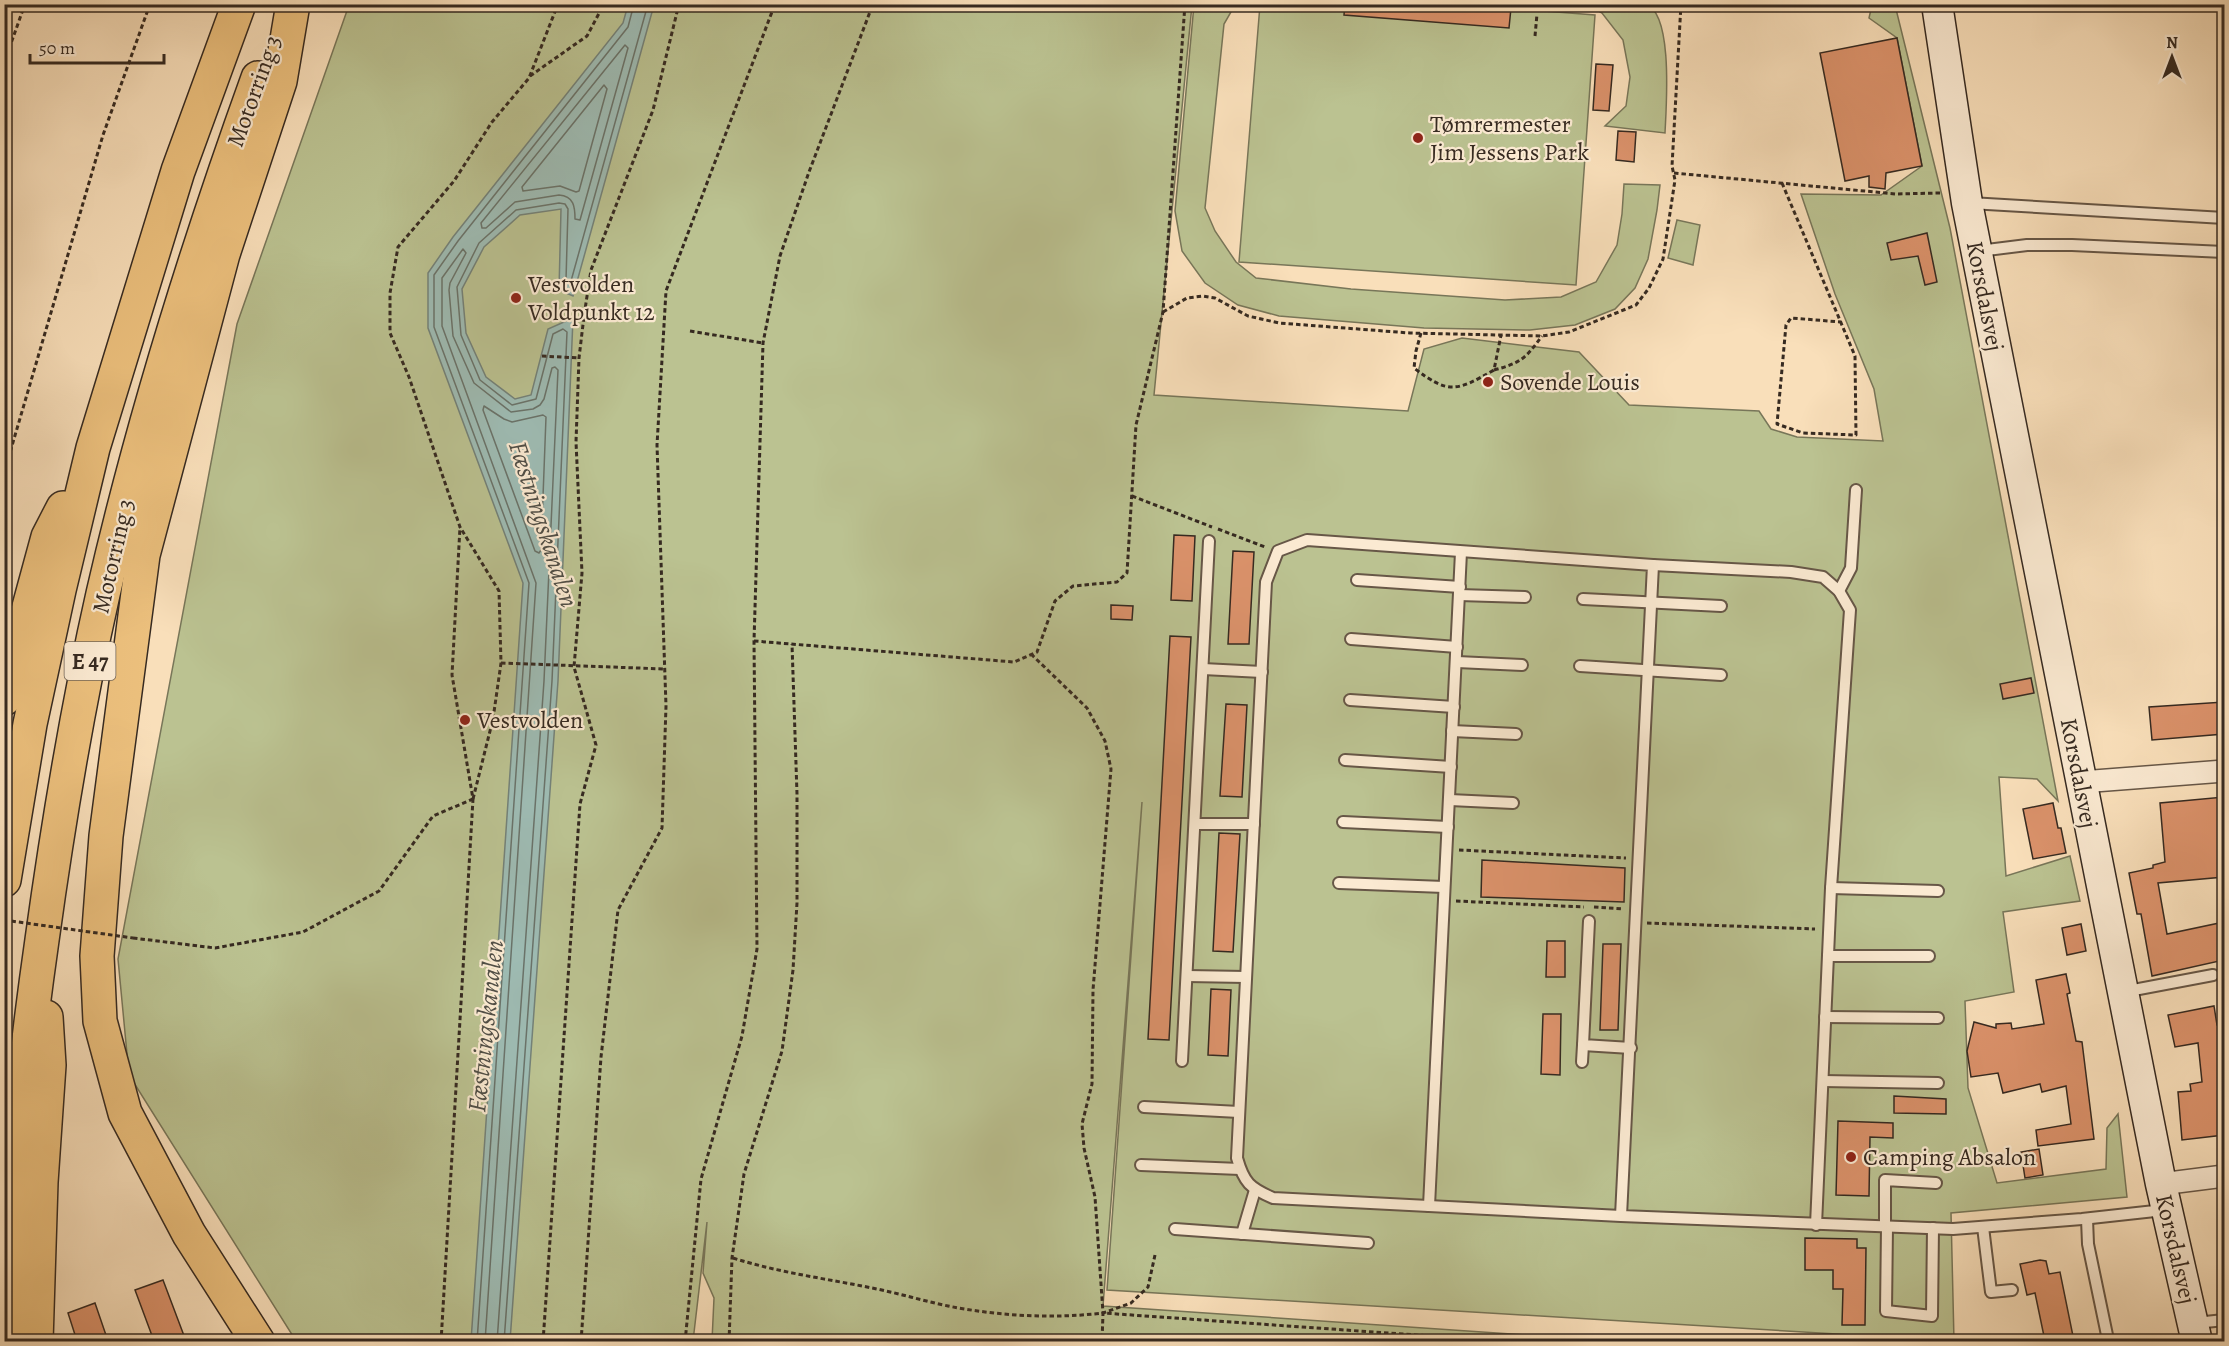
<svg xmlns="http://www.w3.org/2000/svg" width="2229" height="1346" viewBox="0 0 2229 1346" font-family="Alegreya,serif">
<rect width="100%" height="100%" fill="#f9dfba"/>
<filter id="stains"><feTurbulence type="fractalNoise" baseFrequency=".00333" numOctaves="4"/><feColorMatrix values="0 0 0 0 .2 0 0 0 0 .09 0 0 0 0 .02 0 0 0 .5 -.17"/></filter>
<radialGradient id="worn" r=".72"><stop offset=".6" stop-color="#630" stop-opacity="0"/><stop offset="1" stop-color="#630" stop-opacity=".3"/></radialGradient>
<g fill="#bbc291" stroke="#787659" stroke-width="1.5">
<polygon points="1453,4 1595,15 1576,285 1239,262 1260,5"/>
<polygon points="349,5 1192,5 1154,395 1408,411 1424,349 1462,338 1579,352 1629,405 1759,411 1771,429 1797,437 1883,441 1874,389 1835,294 1801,194 1881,195 1922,166 1897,38 1869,18 1872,5 1895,5 1950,228 2058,801 2037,779 1999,777 2006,876 2070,856 2080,901 2003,912 2014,992 1965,1001 1968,1088 1997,1183 2106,1169 2107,1128 2118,1114 2127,1197 1951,1213 1954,1341 1107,1290 1142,802 1103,1306 1557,1337 1557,1341 712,1341 714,1298 703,1273 707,1222 693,1341 296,1341 129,1075 118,959 237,324"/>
<polygon points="1194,5 1235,5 1224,24 1205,208 1215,231 1236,262 1256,278 1351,289 1505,300 1561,297 1596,282 1617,245 1622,214 1624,184 1660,185 1657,210 1648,259 1635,288 1615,309 1575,325 1530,330 1424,328 1279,316 1238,305 1205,283 1182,251 1175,211"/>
<path d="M 1589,5 C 1603,4 1634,1 1645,4 C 1674,12 1666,109 1665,133 L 1605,126 L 1626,106 L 1630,77 L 1623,40 L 1602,13 Z"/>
<polygon points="1677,220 1700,225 1693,265 1668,258"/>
</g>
<polygon fill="#9ebcb4" stroke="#748279" stroke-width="1.5" points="628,5 654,5 573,296 559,290 561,209 520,215 484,247 462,289 466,333 486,377 515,399 531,395 548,329 573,318 558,681 510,1341 471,1341 523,583 428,328 428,273 453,237 623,23"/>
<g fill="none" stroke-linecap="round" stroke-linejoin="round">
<g stroke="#6a736a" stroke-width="1.5">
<path d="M 625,45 L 628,48 L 580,220 L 575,219 C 575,207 574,196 559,195 L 515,202 L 486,228 L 482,228 L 481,223 Z"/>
<polygon points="604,85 607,89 579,191 576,192 560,186 523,191 522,187"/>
<polygon points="484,406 504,419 512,422 543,415 546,417 541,550 539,553 535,551 483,410"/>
<polyline points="477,1342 529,583 434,327 434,275 458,241 628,27 634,4"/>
<polyline points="485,1342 536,583 442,326 442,278 463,249 466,253 450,283 449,290 453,336 474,383 511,412 533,409 540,405 544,399 552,368 555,367 558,370 544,681 497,1342"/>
<polyline points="504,1342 552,681 567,332 563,329 553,334 536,399 512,405 480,380 461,335 457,287 479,243 516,210 559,203 565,204 568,209 566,280 568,283 571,281 648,4"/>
</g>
</g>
<g fill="#db926b" stroke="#362a21" stroke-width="1.5">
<polygon points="1345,4 1471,4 1511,8 1509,28 1344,15"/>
<polygon points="1897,38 1922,166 1886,173 1885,189 1869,187 1869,176 1845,181 1820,53"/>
<polygon points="1596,64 1613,65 1609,111 1593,110"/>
<polygon points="1618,131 1636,132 1634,162 1616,160"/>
<polygon points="1927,233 1937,282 1925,285 1918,256 1891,260 1887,243"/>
<polygon points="1174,535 1195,536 1192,601 1171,600"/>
<polygon points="1233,551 1254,552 1249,644 1228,644"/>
<polygon points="1111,605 1133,606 1132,620 1111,619"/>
<polygon points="1170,636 1191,637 1169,1040 1148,1039"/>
<polygon points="2031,678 2034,693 2003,699 2000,684"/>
<polygon points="2224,702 2224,734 2152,740 2149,707"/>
<polygon points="1226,704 1247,705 1242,797 1220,796"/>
<polygon points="2224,797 2224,877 2158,883 2167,934 2224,922 2224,960 2152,976 2141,914 2137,914 2129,873 2153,868 2153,865 2165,862 2160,803"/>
<polygon points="2053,803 2058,828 2061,828 2066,853 2033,859 2023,809"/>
<polygon points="1219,833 1240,834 1233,952 1213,951"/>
<polygon points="1482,860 1625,868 1624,902 1481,897"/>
<polygon points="2081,924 2086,951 2067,955 2062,928"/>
<polygon points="1547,941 1565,941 1565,977 1546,977"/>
<polygon points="1603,944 1621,944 1618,1030 1600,1030"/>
<polygon points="2066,974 2070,993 2067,994 2076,1041 2082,1042 2094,1139 2038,1146 2036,1130 2071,1124 2066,1086 2042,1092 2040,1084 2003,1093 1998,1073 1971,1077 1967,1051 1974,1022 1996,1028 1996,1024 2011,1023 2012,1029 2044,1024 2036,980"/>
<polygon points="1211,989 1231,990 1228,1056 1208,1055"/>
<polygon points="2214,1006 2217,1025 2224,1024 2224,1135 2182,1140 2178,1092 2191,1091 2190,1084 2202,1082 2198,1043 2175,1047 2168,1015"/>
<polygon points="1543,1014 1561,1014 1560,1075 1541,1074"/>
<polygon points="1894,1096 1946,1099 1946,1114 1894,1113"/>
<polygon points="1838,1121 1893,1123 1893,1138 1870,1137 1869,1196 1836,1195"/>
<polygon points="2039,1149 2043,1175 2025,1178 2021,1152"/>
<polygon points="1805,1238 1857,1239 1857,1248 1866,1248 1865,1325 1842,1325 1843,1289 1833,1289 1833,1270 1805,1270"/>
<polygon points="2040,1260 2046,1261 2049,1274 2060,1272 2074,1341 2045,1341 2035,1293 2027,1295 2020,1264"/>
<polygon points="163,1280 186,1341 154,1341 135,1290"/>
<polygon points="95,1303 108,1341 77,1341 68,1313"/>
</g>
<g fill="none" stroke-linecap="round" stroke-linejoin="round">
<defs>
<g id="lane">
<polyline points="1970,203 2224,218"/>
<polyline points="1979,251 2027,245 2072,245 2224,252"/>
<polyline points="1653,565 1791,572 1823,577 1839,591 1850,610 1831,888 1816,1225"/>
<polyline points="1357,580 1460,587"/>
<polyline points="1839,591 1851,568 1856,490"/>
<polyline points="1459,595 1525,597"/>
<polyline points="1583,599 1721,606"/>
<polyline points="1351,639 1457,647"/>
<polyline points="1457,662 1522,665"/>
<polyline points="1580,666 1721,675"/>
<polyline points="1203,669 1262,672"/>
<polyline points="1350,700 1454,707"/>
<polyline points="1452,731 1516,734"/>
<polyline points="1345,760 1451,767"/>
<polyline points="1450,800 1513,803"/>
<polyline points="1343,822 1448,827"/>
<polyline points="1195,824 1254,824"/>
<polyline points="1339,883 1444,887"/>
<polyline points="1831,888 1938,891"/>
<polyline points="1589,921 1583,1045 1631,1048"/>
<polyline points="1828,956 1929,956"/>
<polyline points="1187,976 1246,977"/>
<polyline points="2123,992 2213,975"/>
<polyline points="1825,1017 1938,1018"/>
<polyline points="1182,1061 1209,541"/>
<polyline points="1582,1062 1583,1045"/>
<polyline points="1823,1081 1938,1083"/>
<polyline points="1144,1107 1239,1112"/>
<polyline points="1141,1165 1240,1169"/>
<polyline points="1429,1206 1461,552"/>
<path d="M 1621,1216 L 1273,1198 C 1250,1188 1244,1183 1237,1158 L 1266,582 L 1278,551 L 1307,540 L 1653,565 L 1621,1216 L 1953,1229 L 2082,1219 L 2164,1210"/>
<polyline points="2087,1219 2088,1244 2107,1335"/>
<polyline points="1885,1227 1885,1180 1936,1183"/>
<polyline points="1887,1227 1886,1311 1932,1316 1933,1228"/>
<polyline points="1983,1227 1991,1292 2012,1290"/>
<polyline points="1175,1229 1368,1243"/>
<polyline points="1242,1234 1255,1190"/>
<polyline points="2196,1323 2224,1320"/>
</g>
<g id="street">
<polyline points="2081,782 2224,771"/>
<polyline points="2161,1184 2224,1176"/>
</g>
<polyline id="secondary" points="1937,4 1967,203 2161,1184 2197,1342"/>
<g id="highway">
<polyline points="4,699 48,537 63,508"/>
<polyline points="4,880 30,724 59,590 93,448 178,171 239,4"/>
<path d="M 6,1342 C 9,1207 23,1073 42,940 C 58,824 77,709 103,594 C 143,419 197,247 258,78"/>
<polyline points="36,1342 41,1182 49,1065 46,1017"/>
<polyline points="258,1342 189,1234 125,1113 100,1021 97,956 106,836 143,555 223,254 280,81 293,4"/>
</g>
</defs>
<use href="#lane" stroke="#675747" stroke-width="14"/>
<use href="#street" stroke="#675747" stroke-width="24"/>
<use href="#secondary" stroke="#362a21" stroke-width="33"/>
<use href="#highway" stroke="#362a21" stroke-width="36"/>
<g stroke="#362a21" stroke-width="3" stroke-dasharray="4.5 3" stroke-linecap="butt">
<polyline points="1535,36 1537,14"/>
<polyline points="4,63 25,4"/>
<polyline points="530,76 587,36 604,4"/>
<polyline points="1674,173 1896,194 1941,193"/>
<polyline points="1782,183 1855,356 1856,435 1803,433 1777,424 1786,325 1791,318 1841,322"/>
<polyline points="1163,312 1187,298 1203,296 1215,298 1248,316 1279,323 1410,333 1542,336 1569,332 1636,305 1649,288 1663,259 1675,180 1672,166 1681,4"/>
<polyline points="584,316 615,320"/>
<polyline points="690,331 763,343"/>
<path d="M 1421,333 L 1416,351 L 1414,368 C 1449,395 1457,391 1494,370 L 1501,335"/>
<polyline points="542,356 579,358"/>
<path d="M 1494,370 C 1521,363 1526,358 1542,336"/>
<polyline points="4,473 103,135 150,4"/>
<polyline points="1132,496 1212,527"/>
<polyline points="1218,529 1265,547"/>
<polyline points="754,641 1014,662 1037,652 1055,601 1073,586 1117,582 1127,573 1136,425 1163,312 1185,4"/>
<polyline points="1031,654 1087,708 1105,741 1111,769 1093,990 1092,1084 1082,1124 1084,1148 1095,1197 1103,1313 1102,1342"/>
<polyline points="501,663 665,669"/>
<polyline points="473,799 493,719 501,663 499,591 460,527 409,377 390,333 390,293 398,247 454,181 492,122 529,78 558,4"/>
<polyline points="1459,850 1626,858"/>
<polyline points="1456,901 1584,907"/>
<polyline points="1594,907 1623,909"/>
<polyline points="1647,923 1815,929"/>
<polyline points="133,938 215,948 303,932 379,891 433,816 473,799"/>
<polyline points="1155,1255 1148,1287 1131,1303 1103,1313 1516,1342"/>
<path d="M 733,1258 C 780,1273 829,1279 877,1289 C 901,1294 924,1301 948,1306 C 999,1316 1052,1319 1103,1313"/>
<polyline points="441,1342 473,799 452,675 460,527"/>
<polyline points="543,1342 580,804 596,745 574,667 582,573 576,442 579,358 584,316 591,270 653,110 679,4"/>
<polyline points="581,1342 601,1057 618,910 662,828 666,706 657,445 666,291 775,4"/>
<polyline points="685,1342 701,1179 742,1036 757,949 754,641 763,343 780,256 809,172 873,4"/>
<polyline points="729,1342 732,1258 744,1174 782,1051 793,970 797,903 797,794 792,644"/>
</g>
<use href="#lane" stroke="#fbead2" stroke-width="10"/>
<use href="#street" stroke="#fbead2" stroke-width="21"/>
<use href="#secondary" stroke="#fbead2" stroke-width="30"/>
<use href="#highway" stroke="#ecc07d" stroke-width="33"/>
<polyline stroke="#362a21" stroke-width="3" stroke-dasharray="4.5 3" stroke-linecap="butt" points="4,920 133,938"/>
</g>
<g fill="#8f2418" stroke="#fbead2" stroke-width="2">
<circle cx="1418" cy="138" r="6"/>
<circle cx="516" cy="298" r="6"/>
<circle cx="1488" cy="382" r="6"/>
<circle cx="465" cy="720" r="6"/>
<circle cx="1851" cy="1157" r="6"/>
</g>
<g text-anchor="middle" stroke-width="4.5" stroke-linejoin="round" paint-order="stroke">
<rect fill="#fbead2" stroke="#716456" stroke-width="1.5" x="64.5" y="642" width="51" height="38" rx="4.5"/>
<g font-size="22" font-weight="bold" fill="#362a21">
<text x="90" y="669">E 47</text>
</g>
<g font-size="24" fill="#362a21" stroke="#fbead2">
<text transform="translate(254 91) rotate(-70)" y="8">Motorring 3</text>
<text transform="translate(1985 296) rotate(79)" y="8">Korsdalsvej</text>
<text transform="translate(113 556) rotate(-77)" y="8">Motorring 3</text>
<text transform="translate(2079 773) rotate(79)" y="8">Korsdalsvej</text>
<text transform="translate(2176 1249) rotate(77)" y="8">Korsdalsvej</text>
</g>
<g font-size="24" fill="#362a21" stroke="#fbead2" text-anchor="start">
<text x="1430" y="132">Tømrermester<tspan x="1430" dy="28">Jim Jessens Park</tspan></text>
<text x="528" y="292">Vestvolden<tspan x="528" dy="28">Voldpunkt 12</tspan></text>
<text x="1500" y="390">Sovende Louis</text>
<text x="477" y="728">Vestvolden</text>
<text x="1863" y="1165">Camping Absalon</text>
</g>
<g font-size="26" font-style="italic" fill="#504e46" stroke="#fbead2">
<text transform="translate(544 524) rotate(72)" y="9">Fæstningskanalen</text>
<text transform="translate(485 1026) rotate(-84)" y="9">Fæstningskanalen</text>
</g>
</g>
<rect width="2229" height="1346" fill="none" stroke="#f9dfba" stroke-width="24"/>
<rect x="6" y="6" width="2217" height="1334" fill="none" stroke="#362a21" stroke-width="3"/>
<rect x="12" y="12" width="2205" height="1322" fill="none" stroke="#362a21" stroke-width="1.5"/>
<g transform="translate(2172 57)" stroke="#fbead2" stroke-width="4.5" paint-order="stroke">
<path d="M0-4.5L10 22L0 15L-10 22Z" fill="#362a21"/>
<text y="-9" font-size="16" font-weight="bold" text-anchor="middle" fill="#362a21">N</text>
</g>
<path d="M30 54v9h134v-9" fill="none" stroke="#362a21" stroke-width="3"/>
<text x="39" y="54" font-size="18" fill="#362a21" stroke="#fbead2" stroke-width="4.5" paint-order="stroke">50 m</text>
<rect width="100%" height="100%" filter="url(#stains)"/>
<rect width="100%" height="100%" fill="url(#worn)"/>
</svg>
